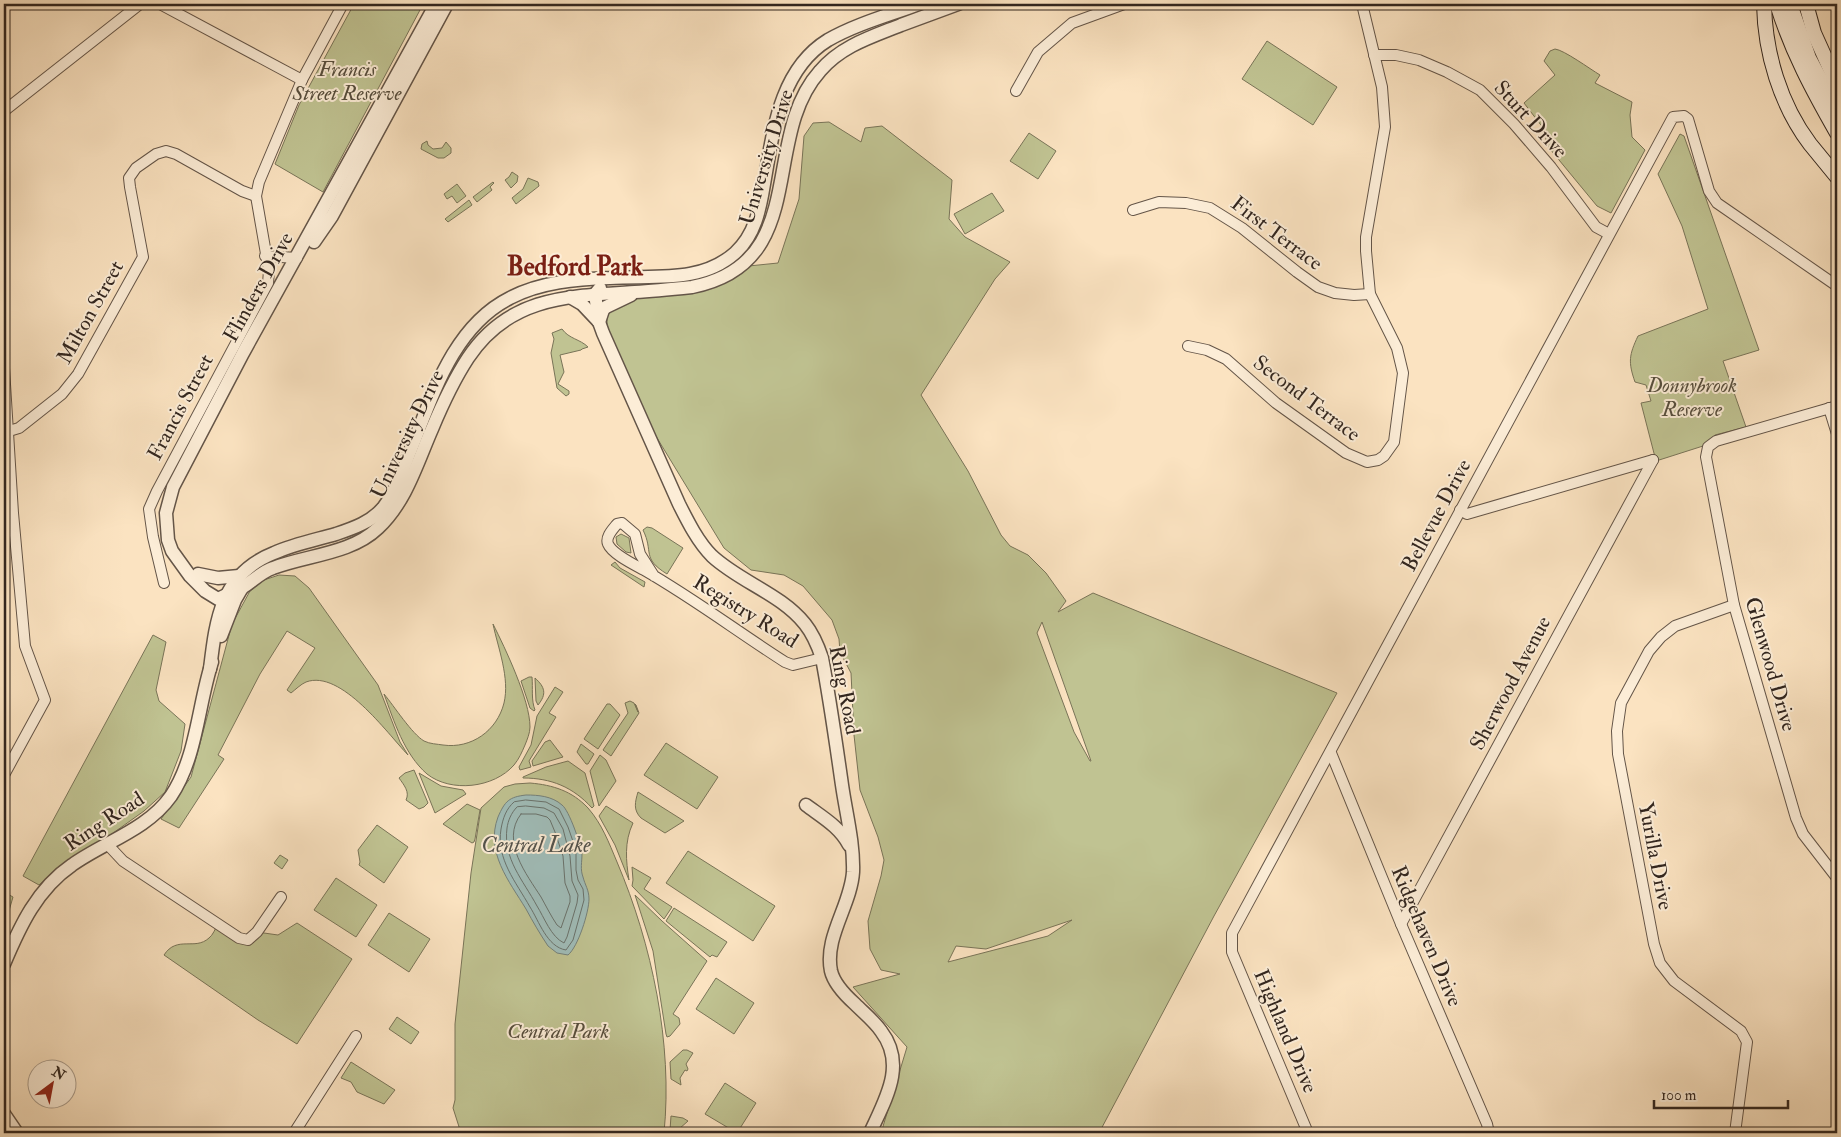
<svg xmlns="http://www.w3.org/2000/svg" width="1841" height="1137" viewBox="0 0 1841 1137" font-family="'IM FELL Double Pica',serif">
<rect width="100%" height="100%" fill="#fbe3c1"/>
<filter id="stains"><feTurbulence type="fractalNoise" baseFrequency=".004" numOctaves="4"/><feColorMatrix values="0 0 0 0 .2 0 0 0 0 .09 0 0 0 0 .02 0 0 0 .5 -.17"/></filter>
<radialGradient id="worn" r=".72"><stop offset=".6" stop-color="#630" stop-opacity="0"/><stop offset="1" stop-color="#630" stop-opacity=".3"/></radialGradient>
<g fill="#c0c392" stroke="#797458" fill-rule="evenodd">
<polygon points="354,4 409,4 420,10 323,192 275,164 299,105"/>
<polygon points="1267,41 1337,87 1313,125 1242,79"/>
<path d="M 1555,49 C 1564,50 1590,69 1600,75 L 1595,83 L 1632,102 L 1630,115 L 1632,137 L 1645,150 L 1611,213 L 1597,206 L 1545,143 L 1547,133 L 1524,103 L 1555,75 L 1544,61 L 1550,51 Z"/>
<path d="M 829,122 L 861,142 L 865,128 L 882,126 L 952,180 L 949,219 L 965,237 L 1010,262 L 995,279 L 921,395 L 968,471 L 1001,535 L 1010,546 L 1028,555 L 1046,573 L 1066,601 L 1058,612 L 1093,593 L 1337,693 L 1214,916 L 1099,1133 L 881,1133 L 907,1047 L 853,987 L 900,974 L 881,970 L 870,949 L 868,921 L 881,876 L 884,860 L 878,837 L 860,790 L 854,735 L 851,673 L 840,652 L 839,639 L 832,620 L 803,586 L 784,575 L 751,570 L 724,548 L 626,387 L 607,326 L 607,316 L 610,311 L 636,292 L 692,287 L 739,267 L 778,263 L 799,199 L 804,136 L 813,123 ZM 1042,622 L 1091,761 L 1090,761 L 1074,732 L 1037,633 ZM 1072,920 L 1048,936 L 948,962 L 956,946 L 986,949 Z"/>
<polygon points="1029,133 1056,151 1038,179 1010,161"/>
<path d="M 1680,134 L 1684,136 L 1759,350 L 1723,361 L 1746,427 L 1715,435 L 1703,446 L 1656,461 L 1641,403 L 1651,401 L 1646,385 L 1635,382 C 1628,362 1629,355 1638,336 L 1708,309 L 1682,226 L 1658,174 Z"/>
<polygon points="427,141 428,145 433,149 442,148 446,142 451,148 451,153 444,158 438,158 421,149 422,144"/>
<polygon points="512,172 518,176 517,182 511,188 505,180 509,177"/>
<polygon points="528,178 538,182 539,186 516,204 512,198 523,189"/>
<polygon points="493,182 494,183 490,187 492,190 477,202 473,197"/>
<polygon points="457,184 466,196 457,203 452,196 447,199 444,194"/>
<polygon points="992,193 1004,211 965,234 954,214"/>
<polygon points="469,200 472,205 448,222 445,219"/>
<path d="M 562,329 C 569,339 580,339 588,347 L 582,349 L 581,350 L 560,355 L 564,372 L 558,384 L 569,391 L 569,394 L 566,396 L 557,388 L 551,353 L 554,339 L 552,333 Z"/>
<path d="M 647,527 L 652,528 L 683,548 L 667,574 C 641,558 654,552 643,530 Z"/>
<polygon points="621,534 629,538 631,553 626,552 617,544 616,537"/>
<polygon points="615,562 620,568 645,582 644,587 611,565"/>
<path d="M 279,575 L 295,576 L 309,588 L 378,685 L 400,742 L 408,755 C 387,733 341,669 306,682 C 301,684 295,690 291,693 L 287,690 L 315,648 L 287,631 L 260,674 L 218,755 L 224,759 L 179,828 L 161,819 L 191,777 L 232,624 L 250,591 L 264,580 Z"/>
<path d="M 493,624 C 505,648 530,700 530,727 C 530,733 527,740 525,745 C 522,752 519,759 514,765 C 494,788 451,793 427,774 C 404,754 394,721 384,694 C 394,706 412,734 424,741 C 430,744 437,744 443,745 C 471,749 497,731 504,703 C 510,678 498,648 493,624 Z"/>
<polygon points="153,635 166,642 156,690 159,701 185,724 181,751 165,792 144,811 109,836 74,856 55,870 39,885 23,876"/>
<path d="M 529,677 L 532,677 C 533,688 531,700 535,710 L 534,711 L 530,708 L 521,681 Z"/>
<path d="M 535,678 C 545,687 547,694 538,705 L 536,701 Z"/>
<polygon points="555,687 563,692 549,713 556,717 529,761 531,767 520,770 519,767 531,745 537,716"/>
<polygon points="630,701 634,703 638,712 635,704 636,705 639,713 611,756 603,750 628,713 625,703"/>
<polygon points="607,704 610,704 620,715 598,749 584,739"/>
<polygon points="550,740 563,757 533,766 532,761 545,742"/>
<polygon points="666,743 718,777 697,809 644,775"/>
<polygon points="581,744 594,754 588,764 586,764 577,752"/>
<polygon points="600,755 606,760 616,781 599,806 590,771"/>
<path d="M 568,761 L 585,773 L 594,806 L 592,808 C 573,787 551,778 523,778 L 523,777 L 546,767 Z"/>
<path d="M 414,770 L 428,803 L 424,807 L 419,809 L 406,800 C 410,792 404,785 399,778 L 405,773 Z"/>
<polygon points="419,773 441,786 463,790 466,794 435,813"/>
<path d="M 530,783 C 553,785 572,791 588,808 C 602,824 609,843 617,862 C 652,944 673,1044 664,1133 L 461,1133 L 453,1108 L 455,1100 L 455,1024 L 471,873 L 481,808 L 504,787 L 515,784 Z"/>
<path d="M 638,792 L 684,821 L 665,833 L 641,818 C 633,810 635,802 638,792 Z"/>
<polygon points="467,804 480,810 475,839 474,842 472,843 443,824"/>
<path d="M 606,806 L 633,823 C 624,842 626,861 629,880 L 615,845 L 599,816 Z"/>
<polygon points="377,825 408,847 384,883 359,865 360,862 358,850"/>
<polygon points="688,851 775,906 753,941 666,883"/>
<polygon points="280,855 288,860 282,869 274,863"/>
<polygon points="632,867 651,878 644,889 672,907 664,919 632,886 633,880"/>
<polygon points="336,878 377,905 356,937 314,910"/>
<polygon points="4,892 13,897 4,928"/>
<polygon points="635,895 662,921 707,961 673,1014 679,1018 680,1024 670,1036 667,1037 666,1034 653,951"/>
<polygon points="674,908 727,942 717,957 712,955 710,957 666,921"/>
<polygon points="389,913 430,939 409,972 368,945"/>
<path d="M 297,923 L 352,959 L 297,1044 L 258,1020 L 164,955 C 177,935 195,951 209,938 C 213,935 215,929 218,924 L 239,938 L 257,932 L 278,935 Z"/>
<polygon points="716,978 754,1003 734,1034 696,1009"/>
<polygon points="397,1017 419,1032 411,1044 389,1029"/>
<polygon points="683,1050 687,1050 693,1053 686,1064 688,1069 687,1071 685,1070 680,1078 681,1085 671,1079 670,1062"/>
<polygon points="351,1062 395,1090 384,1104 357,1092 351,1082 341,1078"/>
<polygon points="725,1083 756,1103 737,1133 705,1114"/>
<polygon points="671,1116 683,1118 688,1121 679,1129 670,1130"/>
</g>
<path fill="#a0bdb9" stroke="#74817b" d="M 526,795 C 538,795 552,796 562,805 C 569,810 581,845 582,854 C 582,862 580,869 583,877 C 585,885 589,890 589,899 C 589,912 578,947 568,955 L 557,953 L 548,946 C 540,934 533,922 526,909 C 509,881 485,852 498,817 C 505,801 509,797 526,795 Z"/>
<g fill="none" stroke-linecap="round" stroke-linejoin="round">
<g stroke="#69726c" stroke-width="1">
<path d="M 526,800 L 546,802 L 559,809 L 568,827 L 576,850 L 576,870 L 578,880 L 583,889 L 584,900 L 573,940 L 566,950 C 547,947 539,921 530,907 C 516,882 496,859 501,829 C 503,818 506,809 514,802 Z"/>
<path d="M 526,806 L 544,808 L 554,813 L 563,829 L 570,856 L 572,881 L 578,895 L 577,903 L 567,937 L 564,943 C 551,937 544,917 537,906 C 523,880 503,859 507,828 C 508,821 511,813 517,807 Z"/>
<path d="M 521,814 L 536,814 L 547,817 L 550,820 L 555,832 L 563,856 L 565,883 L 570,896 L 570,902 L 561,928 L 557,925 C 551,916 546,906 541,897 C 527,875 500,841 521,814 Z"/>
</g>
<defs>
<g id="minor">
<polyline points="160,4 302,80"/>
<polyline points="1374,55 1396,55 1419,60 1447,72 1480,90 1514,124 1551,167 1596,227 1609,234"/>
<polyline points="1016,91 1038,52 1072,23 1124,4"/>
<polyline points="4,111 140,4"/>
<polyline points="1133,210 1159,202 1186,203 1210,208 1242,228 1297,272 1318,287 1335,293 1354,295 1370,294"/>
<polyline points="265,256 297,258"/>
<polyline points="1188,346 1207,350 1226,359 1276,403 1346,453 1367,462 1378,460 1384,456 1394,442 1403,373 1397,348 1370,294 1366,251 1366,237 1385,127 1382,87 1362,4"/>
<polyline points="4,368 13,513 25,646 45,700 4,775"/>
<polyline points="1837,406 1716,441 1708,447 1706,457 1734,605 1796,818 1803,834 1837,878"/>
<polyline points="1829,408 1837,434"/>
<polyline points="9,431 19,428 62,394 78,374 143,257 130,187 129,178 136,168 156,154 166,151 176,154 242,191 256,196"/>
<polyline points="1460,510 1467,514 1653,460"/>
<path d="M 654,576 L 640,554 L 635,534 L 622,523 L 617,524 C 613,529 605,537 608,544 C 612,554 635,565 644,570 C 693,598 738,632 785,662 L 793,665 L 822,658"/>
<polyline points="164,583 153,537 149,509 157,491 268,283 269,271 256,196 259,182 302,80 343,4"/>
<polyline points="1734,605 1675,626 1661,637 1649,651 1621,703 1617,731 1618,754 1654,944 1660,963 1674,981 1741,1031 1747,1042 1735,1133"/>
<polyline points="1331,753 1401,924 1487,1124 1489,1133"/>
<polyline points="108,845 123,861 239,938 248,940 257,932 281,897"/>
<polyline points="1401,924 1653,460"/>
<polyline points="294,1133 356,1036"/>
<polyline points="1308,1133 1232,952 1232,933 1673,117 1684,116 1688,119 1709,191 1717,203 1837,286"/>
</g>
<g id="tertiary">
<path d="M 436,4 L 243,353 L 173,487 L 166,513 L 168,540 L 172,551 L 190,576 L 205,591 L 218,599 C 225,595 234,592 242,588 C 253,581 261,572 273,568 C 307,555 351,554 378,528 C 406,502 417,463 432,429 C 442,405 453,381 468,358 C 509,296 569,296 635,292 C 654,291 673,289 692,287 C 812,263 759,139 820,71 C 841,46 871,37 901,25 C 920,18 939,11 958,4"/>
<polyline points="314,242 332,216 447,4"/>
<path d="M 600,288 L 595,294 L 599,322 L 603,333 L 679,504 C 688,522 698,542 712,556 C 740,582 781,594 805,624 C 813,634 818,646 822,658 C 830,700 836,743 842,785 C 846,813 854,843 853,872 C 851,905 824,937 831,971 C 834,984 845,995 855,1004 C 864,1013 874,1021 881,1031 C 907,1065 885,1100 870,1133"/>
<polyline points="570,297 582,304 599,322"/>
<polyline points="599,322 603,310 606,307 631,295"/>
<polyline points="198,574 218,578 239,576"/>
<polyline points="221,636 235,600 242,588"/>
<path d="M 210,669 C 216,619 221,574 274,553 C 294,544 315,540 336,534 C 354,528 371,522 383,508 C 395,492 402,473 409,454 C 432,398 452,327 510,298 C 540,282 577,279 610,278 C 653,275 700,284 735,253 C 755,235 760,209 764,184 C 773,133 779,70 828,40 C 856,24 889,15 919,4"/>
<path d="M 806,805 C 822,817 840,827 849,845"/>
<path d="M 4,964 C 20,926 37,889 72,865 C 104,842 147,830 171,796 C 197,757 198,705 212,662"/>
<polyline points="4,1114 17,1133"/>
</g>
<g id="secondary">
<path d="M 1764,4 C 1765,53 1780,104 1810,144 C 1819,155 1828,166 1837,177"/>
<path d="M 1777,4 C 1791,50 1813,91 1837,133"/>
<polyline points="1790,4 1809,58 1837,111"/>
<polyline points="1806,4 1814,33 1837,84"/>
</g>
</defs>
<use href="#minor" stroke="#645548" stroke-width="12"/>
<use href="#tertiary" stroke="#645548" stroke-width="15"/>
<use href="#secondary" stroke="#32261f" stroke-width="16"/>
<use href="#minor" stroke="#fcedd7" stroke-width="10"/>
<use href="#tertiary" stroke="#fcedd7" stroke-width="12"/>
<use href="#secondary" stroke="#fcedd7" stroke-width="14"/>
</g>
<g text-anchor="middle" stroke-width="4" stroke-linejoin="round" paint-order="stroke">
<g font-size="21" font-style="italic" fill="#564d3c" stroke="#fcedd7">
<text x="347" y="76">Francis<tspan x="347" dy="24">Street Reserve</tspan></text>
<text x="1692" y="392">Donnybrook<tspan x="1692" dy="24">Reserve</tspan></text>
<text x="558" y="1038">Central Park</text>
</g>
<g font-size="21" fill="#32261f" stroke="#fcedd7">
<text transform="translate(1531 119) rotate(47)" y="7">Sturt Drive</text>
<text transform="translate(766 157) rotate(-73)" y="7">University Drive</text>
<text transform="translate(1277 233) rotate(37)" y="7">First Terrace</text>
<text transform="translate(258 287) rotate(-61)" y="7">Flinders Drive</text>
<text transform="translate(90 312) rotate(-61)" y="7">Milton Street</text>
<text transform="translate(1307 398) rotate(37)" y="7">Second Terrace</text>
<text transform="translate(180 407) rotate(-62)" y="7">Francis Street</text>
<text transform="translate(407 434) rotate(-64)" y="7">University Drive</text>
<text transform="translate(1436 515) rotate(-62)" y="7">Bellevue Drive</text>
<text transform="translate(746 611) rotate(32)" y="7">Registry Road</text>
<text transform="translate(1771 664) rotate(74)" y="7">Glenwood Drive</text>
<text transform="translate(1510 683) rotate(-62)" y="7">Sherwood Avenue</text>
<text transform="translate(845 690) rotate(79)" y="7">Ring Road</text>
<text transform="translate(104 821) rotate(-33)" y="7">Ring Road</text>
<text transform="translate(1656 856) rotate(79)" y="7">Yurilla Drive</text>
<text transform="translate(1427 936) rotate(67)" y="7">Ridgehaven Drive</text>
<text transform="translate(1286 1031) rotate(67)" y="7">Highland Drive</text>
</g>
<g font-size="22" font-style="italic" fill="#53534d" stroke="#fcedd7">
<text x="536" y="852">Central Lake</text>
</g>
<g font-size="26" font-weight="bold" fill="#7a1f14" stroke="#fcedd7">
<text x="575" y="275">Bedford Park</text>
</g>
</g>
<rect width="1841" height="1137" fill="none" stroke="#fbe3c1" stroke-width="20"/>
<rect x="5" y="5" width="1831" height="1127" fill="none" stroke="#32261f" stroke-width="2.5"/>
<rect x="10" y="10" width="1821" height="1117" fill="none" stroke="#32261f"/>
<g transform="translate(52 1084) rotate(32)"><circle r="24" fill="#fcedd7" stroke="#ab9d8d"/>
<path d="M0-4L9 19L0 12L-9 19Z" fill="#8f2418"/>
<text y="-8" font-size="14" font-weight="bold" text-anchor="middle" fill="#32261f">N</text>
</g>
<path d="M1654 1100v8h134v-8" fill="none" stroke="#32261f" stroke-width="2.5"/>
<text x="1661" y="1100" font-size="15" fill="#32261f" stroke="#fcedd7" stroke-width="4" paint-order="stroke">100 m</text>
<rect width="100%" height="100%" filter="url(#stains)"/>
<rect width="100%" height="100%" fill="url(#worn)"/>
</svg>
